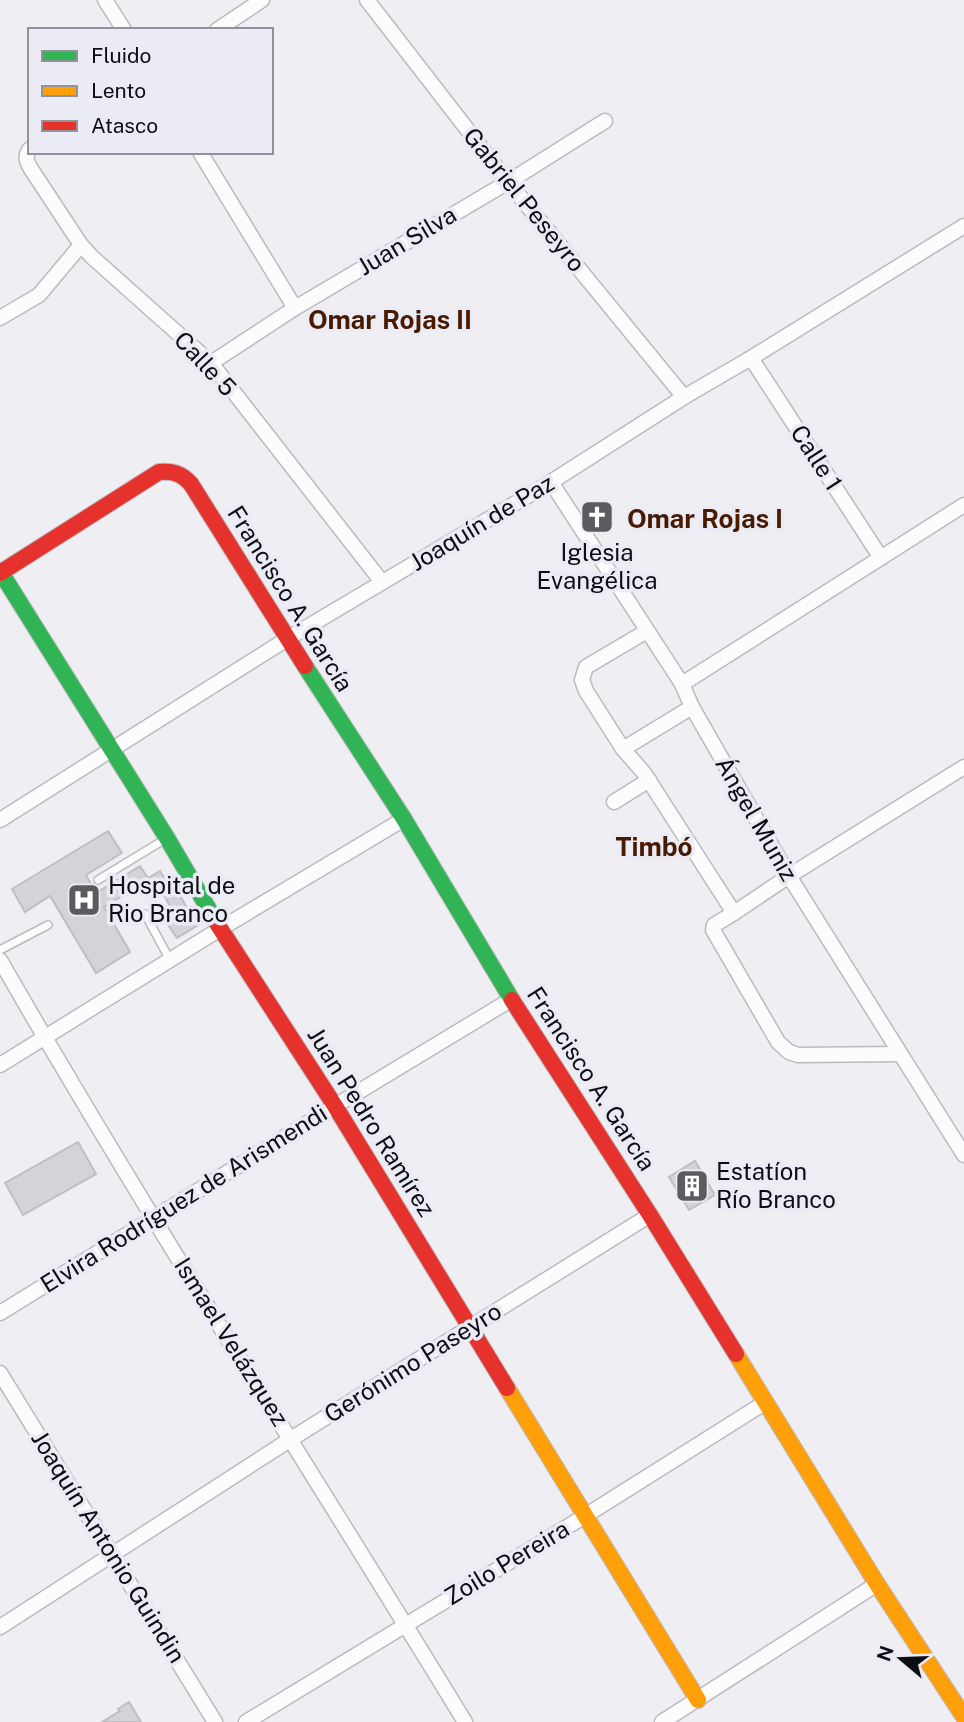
<svg xmlns="http://www.w3.org/2000/svg" width="964" height="1722" viewBox="0 0 964 1722" font-family="'Public Sans',sans-serif">
<rect width="100%" height="100%" fill="#eeeef3"/>
<g fill="#d4d4d8" stroke="#bfbfc3" stroke-width="2">
<polygon points="108,831 122,853 86,875 96,893 140,866 148,878 160,871 169,886 173,884 186,906 200,924 177,938 164,919 174,913 162,892 155,896 146,882 104,907 130,952 96,973 50,896 25,912 12,889"/>
<polygon points="78,1142 96,1174 23,1215 5,1183"/>
<polygon points="695,1161 715,1195 689,1210 669,1177"/>
<polygon points="129,1702 141,1722 102,1722 120,1711 118,1709"/>
</g>
<g fill="none" stroke-linecap="round" stroke-linejoin="round">
<defs>
<g id="lane">
<polyline points="98,880 167,838"/>
<polyline points="145,914 170,960"/>
<polyline points="0,950 48,925"/>
</g>
<g id="street">
<polyline points="105,0 124,30"/>
<polyline points="367,0 508,182 684,397"/>
<polyline points="217,30 262,0"/>
<path d="M 30,149 C 24,156 27,162 31,169 L 81,245 L 92,257 L 211,363 L 382,582"/>
<polyline points="200,152 295,308"/>
<polyline points="0,318 39,295 81,245"/>
<polyline points="751,358 881,558"/>
<polyline points="211,363 295,308 508,182 605,121"/>
<polyline points="551,482 682,684 692,707 789,876 964,1155"/>
<polyline points="647,631 586,667 582,680 586,691 623,749 644,773 734,913 714,925 713,930 778,1042 789,1052 798,1055 900,1054"/>
<polyline points="682,684 964,505"/>
<polyline points="623,749 692,707"/>
<polyline points="614,802 649,780"/>
<polyline points="0,820 287,639 551,482 684,397 751,358 964,226"/>
<polyline points="734,913 789,876 964,767"/>
<path d="M 0,960 C 148,1218 310,1468 465,1722"/>
<polyline points="0,1065 220,929 404,819"/>
<polyline points="0,1313 335,1106 512,999"/>
<polyline points="0,1373 215,1722"/>
<polyline points="0,1627 291,1439 650,1215"/>
<polyline points="246,1722 585,1516 766,1402"/>
<polyline points="662,1722 877,1584"/>
</g>
<g id="fast">
<polyline points="0,571 167,838 218,925"/>
<polyline points="305,666 404,819 512,1000"/>
</g>
<g id="slow">
<polyline points="736,1354 877,1584 964,1717"/>
<polyline points="507,1388 698,1700"/>
</g>
<g id="jam">
<path d="M 0,573 L 159,472 C 173,471 181,473 191,484 L 305,666"/>
<polyline points="218,925 335,1106 507,1388"/>
<polyline points="512,1000 650,1215 736,1354"/>
</g>
</defs>
<use href="#lane" stroke="#bababf" stroke-width="10"/>
<use href="#street" stroke="#bababf" stroke-width="17"/>
<use href="#fast" stroke="#bababf" stroke-width="18"/>
<use href="#slow" stroke="#bababf" stroke-width="18"/>
<use href="#jam" stroke="#bababf" stroke-width="18"/>
<use href="#lane" stroke="#fcfcfd" stroke-width="7"/>
<use href="#street" stroke="#fcfcfd" stroke-width="14"/>
<use href="#fast" stroke="#30b455" stroke-width="16"/>
<use href="#slow" stroke="#ff9f0a" stroke-width="16"/>
<use href="#jam" stroke="#e5322d" stroke-width="16"/>
</g>
<defs>
<symbol id="church-square" viewBox="-11 -11 22 22"><rect x="-9" y="-9" width="18" height="18" rx="4" fill="#5c5c60" stroke="#ebebf6"/><path d="M-1.2-6h2.4v3.5h3.3v2.4h-3.3V6h-2.4V-.1h-3.3v-2.4h3.3Z" fill="#fff"/></symbol>
<symbol id="hospital-square" viewBox="-11 -11 22 22"><rect x="-9" y="-9" width="18" height="18" rx="4" fill="#5c5c60" stroke="#ebebf6"/><path d="M-5-5h3v3.5h4V-5h3V5h-3V1.5h-4V5h-3Z" fill="#fff"/></symbol>
<symbol id="building-square" viewBox="-11 -11 22 22"><rect x="-9" y="-9" width="18" height="18" rx="4" fill="#5c5c60" stroke="#ebebf6"/><path d="M-4-6H4V6H1V3H-1V6H-4ZM-2.5-4.3h1.7v1.8h-1.7ZM.8-4.3h1.7v1.8H.8ZM-2.5-1h1.7V.8h-1.7ZM.8-1h1.7V.8H.8Z" fill="#fff"/></symbol>
</defs>
<g fill-rule="evenodd">
<use href="#church-square" x="578" y="498" width="38" height="38"/>
<use href="#hospital-square" x="65" y="881" width="38" height="38"/>
<use href="#building-square" x="673" y="1167" width="38" height="38"/>
</g>
<g text-anchor="middle" stroke-width="7" stroke-linejoin="round" paint-order="stroke">
<g font-size="24" fill="#0d0e11" stroke="#ebebf6">
<text transform="translate(524 200) rotate(51)" y="8">Gabriel Peseyro</text>
<text transform="translate(407 241) rotate(-31)" y="8">Juan Silva</text>
<text transform="translate(205 364) rotate(47)" y="8">Calle 5</text>
<text transform="translate(816 458) rotate(57)" y="8">Calle 1</text>
<text transform="translate(482 523) rotate(-31)" y="8">Joaquín de Paz</text>
<text transform="translate(290 599) rotate(58)" y="8">Francisco A. García</text>
<text transform="translate(756 819) rotate(60)" y="8">Ángel Muniz</text>
<text transform="translate(591 1079) rotate(57)" y="8">Francisco A. García</text>
<text transform="translate(371 1122) rotate(58)" y="8">Juan Pedro Ramírez</text>
<text transform="translate(184 1199) rotate(-32)" y="8">Elvira Rodríguez de Arismendi</text>
<text transform="translate(231 1342) rotate(58)" y="8">Ismael Velázquez</text>
<text transform="translate(413 1363) rotate(-32)" y="8">Gerónimo Paseyro</text>
<text transform="translate(108 1547) rotate(58)" y="8">Joaquín Antonio Guindin</text>
<text transform="translate(507 1563) rotate(-31)" y="8">Zoilo Pereira</text>
</g>
<g font-size="24" fill="#0d0e11" stroke="#ebebf6" text-anchor="start">
<text x="597" y="561" text-anchor="middle">Iglesia<tspan x="597" dy="28">Evangélica</tspan></text>
<text x="108" y="894">Hospital de<tspan x="108" dy="28">Rio Branco</tspan></text>
<text x="716" y="1180">Estatíon<tspan x="716" dy="28">Río Branco</tspan></text>
</g>
<g font-size="26" font-weight="bold" fill="#481a00" stroke="#ebebf6">
<text x="390" y="329">Omar Rojas II</text>
<text x="705" y="528">Omar Rojas I</text>
<text x="654" y="856">Timbó</text>
</g>
</g>
<rect x="28" y="28" width="245" height="126" fill="#ebebf6" stroke="#92939a" stroke-width="2"/>
<rect x="42" y="51" width="35" height="10" fill="#30b455" stroke="#92939a" stroke-width="2"/>
<text x="91" y="63" font-size="21" fill="#0d0e11">Fluido</text>
<rect x="42" y="86" width="35" height="10" fill="#ff9f0a" stroke="#92939a" stroke-width="2"/>
<text x="91" y="98" font-size="21" fill="#0d0e11">Lento</text>
<rect x="42" y="121" width="35" height="10" fill="#e5322d" stroke="#92939a" stroke-width="2"/>
<text x="91" y="133" font-size="21" fill="#0d0e11">Atasco</text>
<g transform="translate(901 1659) rotate(289)" stroke="#ebebf6" stroke-width="5" paint-order="stroke">
<path d="M0-5L12 26L0 18L-12 26Z" fill="#0d0e11"/>
<text y="-10" font-size="19" font-weight="bold" text-anchor="middle" fill="#0d0e11">N</text>
</g>
</svg>
